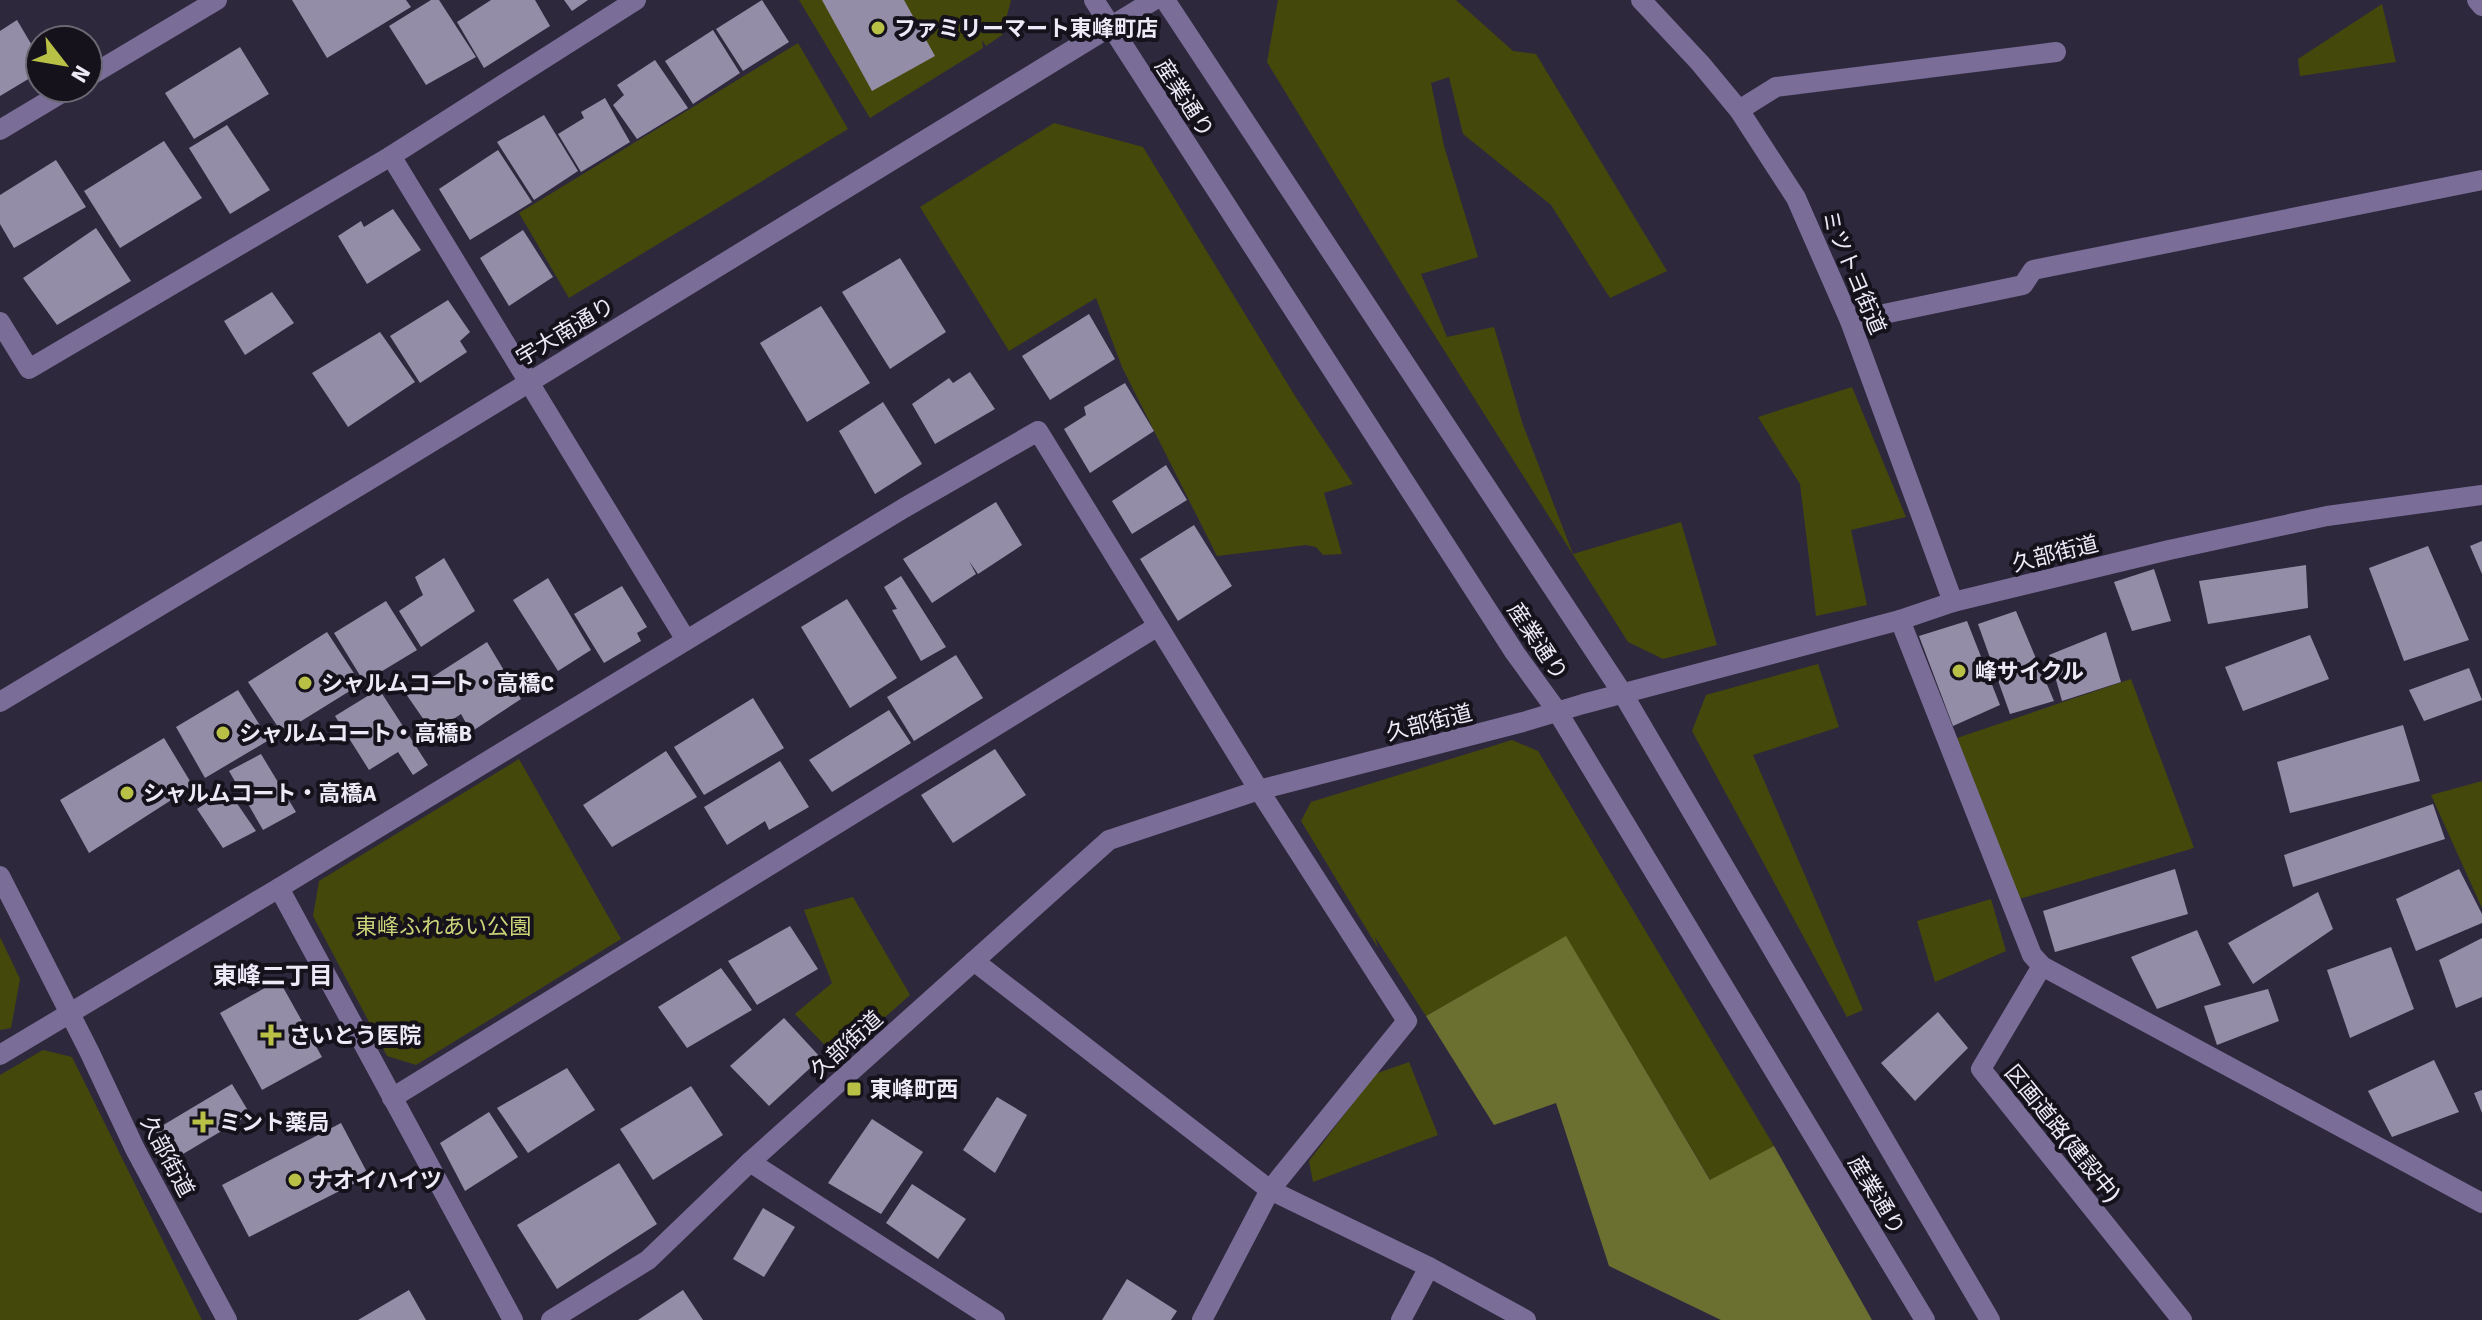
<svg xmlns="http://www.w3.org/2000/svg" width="2482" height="1320" viewBox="0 0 2482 1320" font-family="Signika,'Noto Sans JP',sans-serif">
<rect width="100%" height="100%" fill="#2e283d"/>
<g fill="#45480b">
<polygon points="799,0 1011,0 1002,35 986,46 982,40 983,48 870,118"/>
<polygon points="1278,0 1456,0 1513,51 1536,54 1667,271 1610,298 1551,205 1463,134 1449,77 1431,83 1444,146 1478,257 1421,274 1447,337 1494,327 1523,425 1573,554 1681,522 1717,645 1663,659 1628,642 1408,293 1267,62"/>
<polygon points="2382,4 2396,62 2300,76 2298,59"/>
<polygon points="798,43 848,129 569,298 519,213"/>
<polygon points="1054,123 1143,147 1295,396 1353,484 1324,493 1342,554 1323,555 1316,547 1306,545 1217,556 1122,367 1096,298 1009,351 920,207"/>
<polygon points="1852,387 1906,517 1851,530 1867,605 1816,616 1800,484 1758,417"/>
<polygon points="1818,664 1839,727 1753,755 1863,1010 1847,1017 1692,731 1706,695"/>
<polygon points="2131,679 2194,848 2019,899 1957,738"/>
<polygon points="1512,740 1538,751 1774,1146 1711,1181 1566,937 1426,1016 1375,937 1378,948 1301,821 1311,802"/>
<polygon points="519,759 621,939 416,1065 387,1056 313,916 319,881"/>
<polygon points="2482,781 2482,908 2431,795"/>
<polygon points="853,897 910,995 838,1059 795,1014 832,983 804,910"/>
<polygon points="1991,899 2006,951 1935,982 1917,921"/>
<polygon points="0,937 20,979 11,1028 0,1030"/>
<polygon points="43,1050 72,1057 202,1320 0,1320 0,1075"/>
<polygon points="1409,1062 1438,1135 1313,1182 1309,1161 1375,1074"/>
</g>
<polygon fill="#6b7031" points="1566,936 1710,1180 1774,1146 1872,1320 1721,1320 1609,1266 1556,1103 1494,1125 1426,1016"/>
<g fill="#948da7">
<polygon points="292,0 406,0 411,7 327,58"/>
<polygon points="431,0 439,0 476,57 426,85 389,26"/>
<polygon points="491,0 535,0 550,26 484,68 457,22"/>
<polygon points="564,0 588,0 572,11"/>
<polygon points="762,0 789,42 743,71 716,29"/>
<polygon points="822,0 904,0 935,56 872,91"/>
<polygon points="17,20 40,59 40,72 0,96 0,31"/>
<polygon points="713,30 740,73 693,104 665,61"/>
<polygon points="240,47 269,94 194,139 165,93"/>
<polygon points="655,60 688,108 637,139 613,105 624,95 617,85"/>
<polygon points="605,98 630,142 581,172 558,134 584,118 581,112"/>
<polygon points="544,115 578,171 534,200 497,142"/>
<polygon points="227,125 270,190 230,214 189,148"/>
<polygon points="164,141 202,198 120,248 84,191"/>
<polygon points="498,150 532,202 470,240 439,189"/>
<polygon points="56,160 86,207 14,248 0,224 0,195"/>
<polygon points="393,209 421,250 367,284 338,236 361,221 364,227"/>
<polygon points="96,228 131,281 57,325 23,278"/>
<polygon points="523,230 553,277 509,306 480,258"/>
<polygon points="900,258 946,332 890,369 842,292"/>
<polygon points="272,292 294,323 245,355 224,321"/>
<polygon points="448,300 470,332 460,341 467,352 420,383 390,336"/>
<polygon points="821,306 870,383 807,422 760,343"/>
<polygon points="1089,314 1115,359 1050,400 1022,356"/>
<polygon points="380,332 415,382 348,427 312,373"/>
<polygon points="970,372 995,409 935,444 912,404 949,378 953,383"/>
<polygon points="1125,383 1154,431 1090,473 1064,429 1086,415 1084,407"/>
<polygon points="883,402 922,464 875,494 839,431"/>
<polygon points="1166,465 1187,500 1132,534 1112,501"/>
<polygon points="996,502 1022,545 978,574 969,561 976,574 932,603 903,559"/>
<polygon points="1194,525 1232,586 1178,621 1140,559"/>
<polygon points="2482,541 2482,574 2470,546"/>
<polygon points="2428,546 2469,640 2404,661 2369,568"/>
<polygon points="444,558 475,611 421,647 399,611 423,595 415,577"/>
<polygon points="2306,565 2308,608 2208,624 2199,581"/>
<polygon points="2154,569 2171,621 2132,631 2114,582"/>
<polygon points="901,576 946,647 921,661 892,610 897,609 884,587"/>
<polygon points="548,578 591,650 558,671 513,600"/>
<polygon points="622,586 647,627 637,633 641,641 604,663 574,614"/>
<polygon points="847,599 897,678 850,708 801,627"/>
<polygon points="386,601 417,650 364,682 334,633"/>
<polygon points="2016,611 2054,701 2010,714 1978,624"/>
<polygon points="1967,621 2000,705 1953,726 1919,636"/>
<polygon points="327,632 361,684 282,733 248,682"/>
<polygon points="2106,632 2121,682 2062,701 2049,655"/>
<polygon points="2310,635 2329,679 2243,711 2225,667"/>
<polygon points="487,642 521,699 471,732 461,714 433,733 406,694"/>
<polygon points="956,655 983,698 914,741 887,697"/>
<polygon points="2469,668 2482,700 2424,721 2409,690"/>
<polygon points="379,689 428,765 413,775 398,752 369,770 335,716"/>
<polygon points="238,690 269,740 205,778 176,727"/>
<polygon points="753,698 784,748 704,795 674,747"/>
<polygon points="889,710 911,743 832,792 809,760"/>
<polygon points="2403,725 2420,781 2290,813 2277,762"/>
<polygon points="164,738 193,786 89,853 60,800"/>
<polygon points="995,749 1026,795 953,843 921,795"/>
<polygon points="666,751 697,797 612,847 583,805"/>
<polygon points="261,754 296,812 263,830 229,771"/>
<polygon points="780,761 809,807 769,830 765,821 727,845 704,807"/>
<polygon points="227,789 256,831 223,848 197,809"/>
<polygon points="2433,804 2445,839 2293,887 2284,855"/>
<polygon points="2175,869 2188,914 2055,952 2043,911"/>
<polygon points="2459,869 2482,914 2482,923 2416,951 2396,899"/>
<polygon points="2318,892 2333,929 2253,984 2228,943"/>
<polygon points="790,926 818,969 757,1005 728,961"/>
<polygon points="2197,930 2221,985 2157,1009 2131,957"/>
<polygon points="2482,938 2482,997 2456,1008 2439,960"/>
<polygon points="2391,947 2414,1009 2350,1038 2327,970"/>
<polygon points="721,968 752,1010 687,1048 658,1007"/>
<polygon points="279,980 322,1057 262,1090 220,1013"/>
<polygon points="2268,989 2279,1021 2217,1045 2204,1006"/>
<polygon points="1938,1012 1968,1048 1915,1101 1881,1063"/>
<polygon points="784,1018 821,1058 769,1106 730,1066"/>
<polygon points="2434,1060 2459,1112 2392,1137 2368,1091"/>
<polygon points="567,1068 595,1110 528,1153 497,1108"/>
<polygon points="232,1084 250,1114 173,1160 155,1130"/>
<polygon points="691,1086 723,1135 653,1180 620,1129"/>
<polygon points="2482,1090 2482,1113 2474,1093"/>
<polygon points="997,1097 1027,1115 995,1173 963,1150"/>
<polygon points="489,1112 518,1157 465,1191 440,1143"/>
<polygon points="872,1119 923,1152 881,1214 828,1183"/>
<polygon points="341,1123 369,1176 249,1237 222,1185"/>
<polygon points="619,1163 657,1224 557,1289 517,1225"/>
<polygon points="912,1184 966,1219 938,1259 886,1223"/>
<polygon points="763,1208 795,1227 764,1277 733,1259"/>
<polygon points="1127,1279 1177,1311 1171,1320 1102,1320"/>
<polygon points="409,1290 426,1320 358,1320"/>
<polygon points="683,1290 703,1320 638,1320"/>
</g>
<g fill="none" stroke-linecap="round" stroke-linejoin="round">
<g stroke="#7a6e98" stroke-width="20">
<polyline points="1094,0 1515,653 1557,711 1925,1320"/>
<polyline points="1165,0 1623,694 1990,1320"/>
<polyline points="1641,0 1700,63 1739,110 1796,198 1850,321 1953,602"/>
<polyline points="2477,0 2482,6"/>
<polyline points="88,77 217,0"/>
<polyline points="1739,110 1776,87 2056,52"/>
<polyline points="0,130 70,88"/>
<polyline points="391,156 636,0"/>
<polyline points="1850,321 2023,285 2033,270 2482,180"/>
<polyline points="0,322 29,369 391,156 686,640"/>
<polyline points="1900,620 2032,955 2042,966 2482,1203"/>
<polyline points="0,702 389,468 1154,0"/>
<polyline points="0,876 89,1051 135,1149 227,1320"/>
<polyline points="279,888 513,1320"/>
<polyline points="974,961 1270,1190 1429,1267 1526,1320"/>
<polyline points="2042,966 1981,1069 2182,1320"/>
<polyline points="0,1055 279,888 904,508 1038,431 1259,790 1407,1021 1270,1190 1202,1320"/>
<polyline points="392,1098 1158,626"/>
<polyline points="750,1162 995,1320"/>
<polyline points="551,1320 648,1260 750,1162 1109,840 1259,790 1523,722 1583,704 1900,620 1953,602 2169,550 2327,516 2482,495"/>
<polyline points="1401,1320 1429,1267"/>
</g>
</g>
<g fill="#b9c046" stroke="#15121c" stroke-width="3">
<circle cx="878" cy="28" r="8"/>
<circle cx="1959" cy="671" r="8"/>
<circle cx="305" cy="683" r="8"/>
<circle cx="223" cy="733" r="8"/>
<circle cx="127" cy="793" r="8"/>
<path d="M267 1023h8v8h8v8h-8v8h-8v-8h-8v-8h8z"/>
<rect x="846" y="1081" width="16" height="16" rx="4"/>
<path d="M199 1110h8v8h8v8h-8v8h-8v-8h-8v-8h8z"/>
<circle cx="295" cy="1180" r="8"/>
</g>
<g text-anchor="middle" stroke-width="8" stroke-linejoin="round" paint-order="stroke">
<g font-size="22" font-weight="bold" fill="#ede9f7" stroke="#15121c" text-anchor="start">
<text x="894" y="36">ファミリーマート東峰町店</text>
<text x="1975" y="679">峰サイクル</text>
<text x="321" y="691">シャルムコート・高橋C</text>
<text x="239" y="741">シャルムコート・高橋B</text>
<text x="143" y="801">シャルムコート・高橋A</text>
<text x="289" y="1043">さいとう医院</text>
<text x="870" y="1097">東峰町西</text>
<text x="219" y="1130">ミント薬局</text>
<text x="311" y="1188">ナオイハイツ</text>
</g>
<g font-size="22" fill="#ede9f7" stroke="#15121c">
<text transform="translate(1185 98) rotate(57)" y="8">産業通り</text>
<text transform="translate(1854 272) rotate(67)" y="8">ミツトヨ街道</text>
<text transform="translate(565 331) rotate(-31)" y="8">宇大南通り</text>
<text transform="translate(2055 553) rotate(-14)" y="8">久部街道</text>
<text transform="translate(1538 641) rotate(56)" y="8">産業通り</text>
<text transform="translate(1429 722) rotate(-14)" y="8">久部街道</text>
<text transform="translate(846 1044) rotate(-42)" y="8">久部街道</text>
<text transform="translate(2063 1133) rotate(51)" y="8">区画道路(建設中)</text>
<text transform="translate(168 1156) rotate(62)" y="8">久部街道</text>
<text transform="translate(1877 1195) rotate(59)" y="8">産業通り</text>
</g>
<g font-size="22" fill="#ccd479" stroke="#15121c">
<text x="443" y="934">東峰ふれあい公園</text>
</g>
<g font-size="24" font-weight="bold" fill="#ede9f7" stroke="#15121c">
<text x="273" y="984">東峰二丁目</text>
</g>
</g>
<g transform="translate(64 64) rotate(121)"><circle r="38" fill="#15121c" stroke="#6b6874" stroke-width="2"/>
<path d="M0-6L14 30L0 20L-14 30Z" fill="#b9c046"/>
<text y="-12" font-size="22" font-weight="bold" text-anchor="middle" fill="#ede9f7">N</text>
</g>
</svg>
